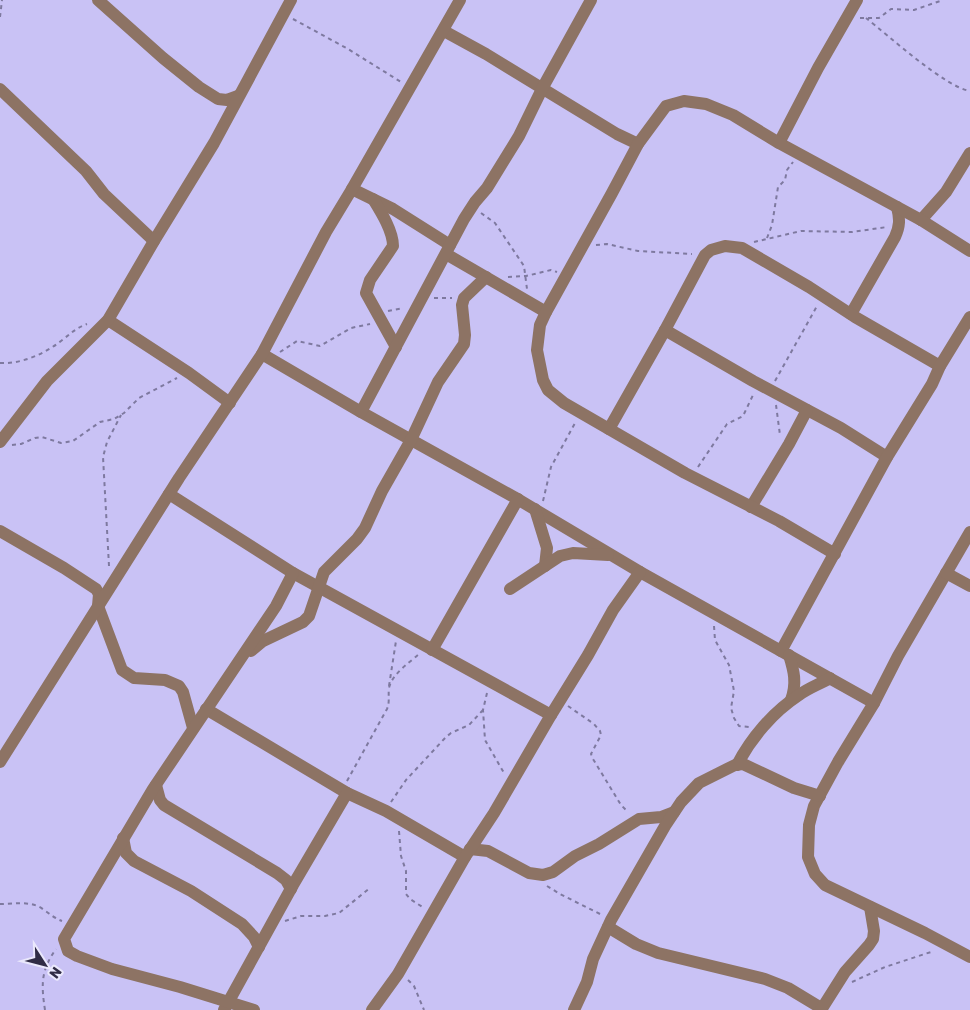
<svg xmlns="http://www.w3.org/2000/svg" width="970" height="1010" viewBox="0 0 970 1010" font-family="Rubik,sans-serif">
<rect width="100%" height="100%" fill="#c9c2f5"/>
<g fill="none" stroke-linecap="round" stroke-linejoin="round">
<g stroke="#7e799f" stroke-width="2" stroke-dasharray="4 4" stroke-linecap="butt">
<polyline points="0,17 2,0"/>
<polyline points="860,18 879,18 891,9 914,10 943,0"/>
<path d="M 866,18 C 889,36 945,87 970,91"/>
<polyline points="293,19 348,49 401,82"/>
<polyline points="481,213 495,223 524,266 527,289"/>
<polyline points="767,238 772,225 778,187 785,180 787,170 793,162"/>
<polyline points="754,242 801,231 852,232 887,227"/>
<polyline points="596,245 607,244 638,251 692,254"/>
<polyline points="508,277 526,276 551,270 557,272"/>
<polyline points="434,298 452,298"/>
<polyline points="388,311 403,308"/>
<polyline points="280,352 297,341 320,346 351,328 370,324"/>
<path d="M 0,363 C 22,364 44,354 61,341 C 70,334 76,328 87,324"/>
<polyline points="775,381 817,306"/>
<polyline points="776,405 780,435"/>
<polyline points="12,445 21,444 35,438 42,437 61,443 73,441 100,422 114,419 124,413 139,398 177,378"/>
<polyline points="698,467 727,424 743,416 754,393"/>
<polyline points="543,501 551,467 575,423"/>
<polyline points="109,566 103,457 107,442 121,415"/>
<polyline points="714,626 715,640 729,665 734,691 731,708 734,718 739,726 749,727"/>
<polyline points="389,686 396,641"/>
<polyline points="487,693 483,710 485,740 504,773"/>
<polyline points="568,706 594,724 600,731 601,735 591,754 593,759 621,805 628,812"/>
<path d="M 347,781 L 387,709 C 390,702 388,696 389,688 C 392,674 409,663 419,654"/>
<polyline points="391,802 406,780 446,737 451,733 469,725 483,710"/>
<polyline points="399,831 401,856 406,871 406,894 410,899 424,908"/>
<polyline points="547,886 560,894 602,915"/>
<path d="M 0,904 C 14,904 32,900 44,910 C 50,914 54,918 62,921"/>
<polyline points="285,921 301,916 325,916 339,913 370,888"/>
<polyline points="408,980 414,986 424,1010"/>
<polyline points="852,982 885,967 934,951"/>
<path d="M 45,1010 C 41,984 41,970 56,949"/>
</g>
<g stroke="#8d7364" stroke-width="12">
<polyline points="98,0 163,58 199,87 218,99 227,100 238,96"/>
<polyline points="444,31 486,54 617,134 638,144"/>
<polyline points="0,89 86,171 104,194 154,241"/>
<polyline points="779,143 818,68 857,0"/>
<polyline points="352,189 393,209 450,245"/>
<path d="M 373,199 C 381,212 393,231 393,246 L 370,280 L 366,293 L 396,347"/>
<polyline points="921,220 946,192 970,153"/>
<polyline points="446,254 546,312"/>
<path d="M 851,314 L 895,237 C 900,226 900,219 897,207"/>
<polyline points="108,320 189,373 230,403"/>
<polyline points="665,330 753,381 841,428 887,457"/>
<polyline points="262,354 361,412 514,497 640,572 874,703"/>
<polyline points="361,412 464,219 475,202 487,188 519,136 543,87 591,0"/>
<polyline points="609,429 665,330 705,255 711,250 725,246 742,248 809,287 855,317 940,366"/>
<polyline points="0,442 47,381 108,320 154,241 214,143 291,0"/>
<polyline points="169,494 293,573 551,715"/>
<polyline points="751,507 789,444 807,410"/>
<polyline points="535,509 547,548 545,566"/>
<polyline points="0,531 64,568 96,589 99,594 98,606 122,670 134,678 165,680 179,686 183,692 193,728"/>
<polyline points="970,532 898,656 874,703 838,762 814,806 809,825 808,857 815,874 825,885 925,933 970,957"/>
<polyline points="835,554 779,521 685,473 564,403 548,390 543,380 537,350 540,325 546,312 612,193 638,144 666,106 684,101 706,104 733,115 779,143 921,220 970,251"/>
<polyline points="946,573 970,586"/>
<polyline points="510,589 560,556 573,553 608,555"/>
<polyline points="432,650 518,499"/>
<polyline points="251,651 263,641 303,622 309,616 324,572 357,539 365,528 382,491 411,440 438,382 464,344 465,335 462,305 464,298 486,277"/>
<polyline points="781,651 887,457 932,384 940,366 970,317"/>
<path d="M 789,655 C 794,671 797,683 791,700"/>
<polyline points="206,709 347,793 386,811 465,857"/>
<polyline points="0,762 179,478 262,354 326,232 352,189 460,0"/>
<path d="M 737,765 C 751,738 773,712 799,695 C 808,688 820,684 830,678"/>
<polyline points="156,785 160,800 164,805 277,873 286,880 291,889"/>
<polyline points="123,838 126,853 134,861 191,891 242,924 254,937 259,947"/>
<polyline points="470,849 488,851 529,873 543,875 553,872 575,856 599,844 639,819 661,817 674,812"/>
<polyline points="608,927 636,944 658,953 765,979 788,988 821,1008"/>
<polyline points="224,1010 293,885 347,793"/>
<polyline points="254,1010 180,987 112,969 77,956 68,951 64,939 153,789 276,606 293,573"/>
<polyline points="372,1010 398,974 465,857 494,813 551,715 588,655 613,610 640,572"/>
<polyline points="574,1010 587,982 593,959 611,920 665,826 681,802 699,783 735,765 743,764 794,788 820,796"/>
<polyline points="821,1010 845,972 869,945 873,939 874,931 870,907"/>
</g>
</g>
<g transform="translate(45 965) rotate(126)" stroke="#eae8fc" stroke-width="4" paint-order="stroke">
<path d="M0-4L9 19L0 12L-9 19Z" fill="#302c45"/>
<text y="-8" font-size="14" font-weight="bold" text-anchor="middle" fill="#302c45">N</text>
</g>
</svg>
